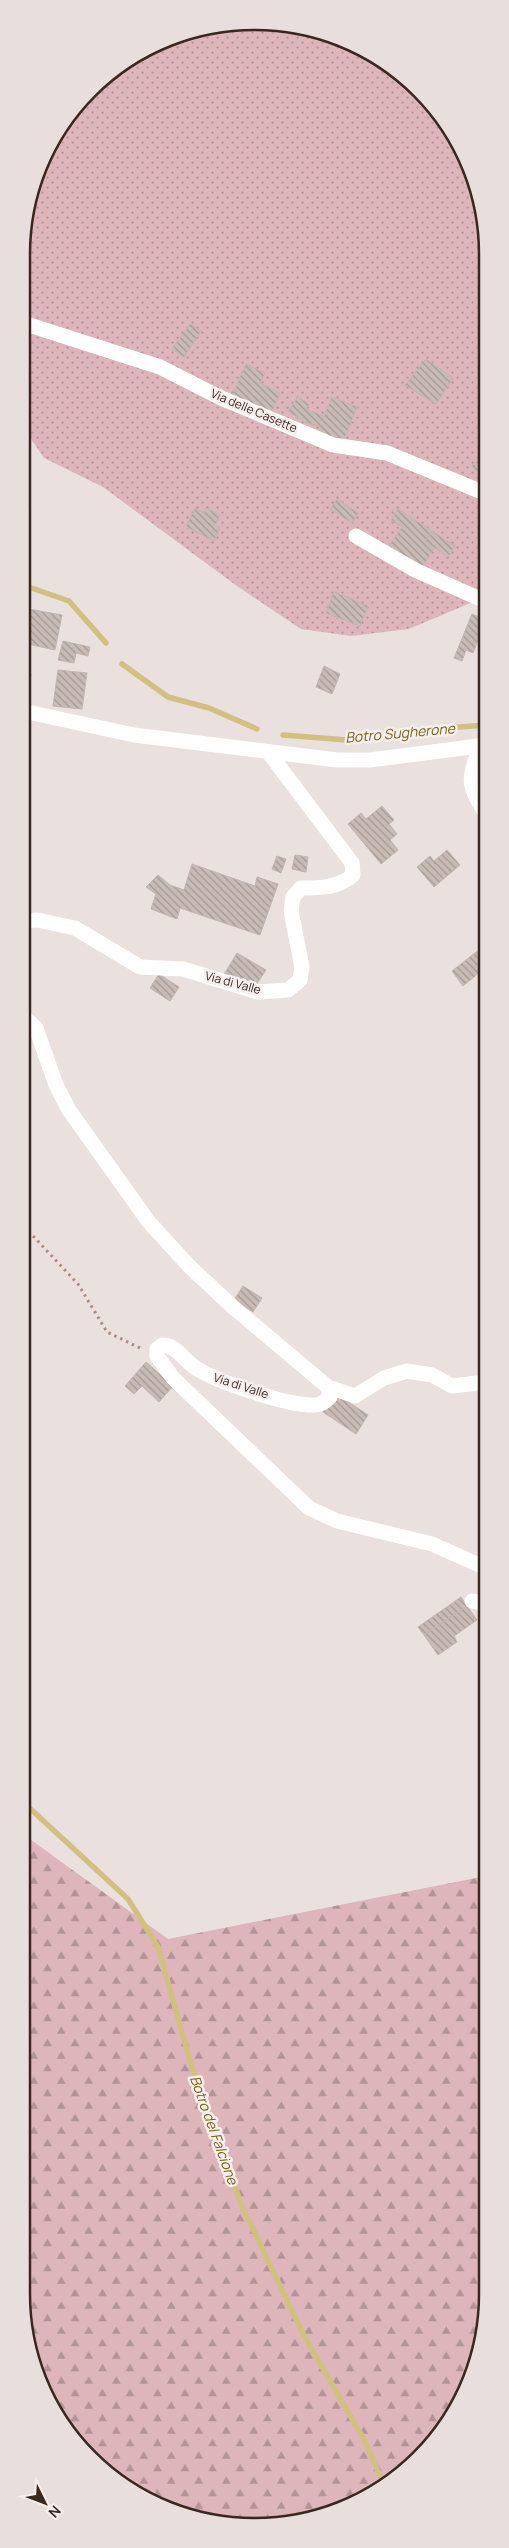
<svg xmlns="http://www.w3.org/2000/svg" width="509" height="2548" viewBox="0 0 509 2548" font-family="Manrope,sans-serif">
<defs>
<pattern id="forest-firs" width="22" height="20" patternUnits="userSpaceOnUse" patternTransform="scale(1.25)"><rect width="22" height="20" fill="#ddb5ba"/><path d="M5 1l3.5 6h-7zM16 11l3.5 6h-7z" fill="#b49397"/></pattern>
<pattern id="park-dots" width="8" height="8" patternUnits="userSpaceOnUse" patternTransform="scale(1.25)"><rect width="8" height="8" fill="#ddb5ba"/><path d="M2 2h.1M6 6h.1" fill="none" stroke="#b49397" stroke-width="1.8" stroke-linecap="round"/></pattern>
<pattern id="building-back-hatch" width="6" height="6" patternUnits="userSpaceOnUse" patternTransform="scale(1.25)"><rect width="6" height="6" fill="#c8bbb6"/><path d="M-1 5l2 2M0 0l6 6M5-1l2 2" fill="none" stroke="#a39893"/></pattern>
</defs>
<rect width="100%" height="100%" fill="#eae0de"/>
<polygon fill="url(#forest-firs)" points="22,1837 27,1837 168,1939 486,1876 486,2324 464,2397 408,2469 329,2514 240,2526 152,2503 89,2458 39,2382 21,2293"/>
<polygon fill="url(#park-dots)" points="285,23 357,45 420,90 470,165 487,239 487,596 409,629 351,636 301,629 237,586 103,487 44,458 23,427 23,224 52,138 112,70 194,29"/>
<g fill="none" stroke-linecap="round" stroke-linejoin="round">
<g stroke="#d2c083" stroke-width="5.5">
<polyline points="23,585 69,601 106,643"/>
<polyline points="122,664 168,697 209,708 257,729"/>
<polyline points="283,735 347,740 432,729 487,725"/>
<polyline points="22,1801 128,1899 158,1947 191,2064 241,2204 303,2334 366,2443 383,2483"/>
</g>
</g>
<g fill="url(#building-back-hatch)" stroke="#c4b4b0">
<polygon points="190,324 201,331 184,357 172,349"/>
<polygon points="426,359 453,378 436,404 405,385"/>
<polygon points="246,364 265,373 260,383 280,393 271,414 232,396"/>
<polygon points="298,397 309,404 306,409 324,416 332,397 357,407 343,442 318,433 321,427 304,422 288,411"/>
<polygon points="487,450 487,482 472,466"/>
<polygon points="337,499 358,513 352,523 330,509"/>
<polygon points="195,508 204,513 206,508 220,515 215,525 220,528 214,541 186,527"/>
<polygon points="398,509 432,531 425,541 435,547 422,567 389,546 402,527 391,520"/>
<polygon points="432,531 455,546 448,557 425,541"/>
<polygon points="334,592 368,606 360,626 326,613"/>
<polygon points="23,608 62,615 55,650 23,643"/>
<polygon points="472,614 486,620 473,653 466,650 462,661 454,658"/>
<polygon points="63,641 90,647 88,656 76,653 74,663 58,660"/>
<polygon points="324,666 340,674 332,694 316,687"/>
<polygon points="58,670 87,673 82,709 53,706"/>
<polygon points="23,673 31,674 26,703 23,703"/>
<polygon points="382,806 394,820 389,824 397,834 390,840 398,850 381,864 348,824 361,813 366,819"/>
<polygon points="447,850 460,865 434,887 417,867 430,856 434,861"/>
<polygon points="295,855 308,857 306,872 292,869"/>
<polygon points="277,856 286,859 281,873 272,869"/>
<polygon points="192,864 255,886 257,877 278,884 260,935 180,908 177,919 151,909 156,894 146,887 158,875 170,885 184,890"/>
<polygon points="480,949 487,959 487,966 463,986 452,971"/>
<polygon points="237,953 266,970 254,988 237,978 233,983 223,976"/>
<polygon points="159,974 179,987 170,1001 150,988"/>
<polygon points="243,1286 262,1298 253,1312 234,1300"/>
<polygon points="146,1362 173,1386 159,1402 142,1386 134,1394 125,1386"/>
<polygon points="335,1393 368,1415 356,1434 323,1412"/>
<polygon points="461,1597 467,1606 424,1635 418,1627"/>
<polygon points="467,1606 477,1620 454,1636 457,1642 438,1655 424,1635"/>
</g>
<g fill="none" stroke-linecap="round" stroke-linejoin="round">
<g stroke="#af8c7d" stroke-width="3" stroke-dasharray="2.5 4" stroke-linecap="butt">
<polyline points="22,1229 34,1237 78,1284 107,1332 140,1348"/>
<polyline points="458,2404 486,2295"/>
</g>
<g stroke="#fff" stroke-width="15">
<polyline points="23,323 160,367 221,398 333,445 387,453 487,494"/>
<polyline points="356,536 415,570 487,602"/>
<polyline points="23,711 134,735 337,760 370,760 487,745"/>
<path d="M 482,746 C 466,777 468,787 487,815"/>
<path d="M 23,921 L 37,920 L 75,928 L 140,967 L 183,969 L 258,992 L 288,990 L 300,980 L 302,967 L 291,911 L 293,897 L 301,888 C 320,888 338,888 353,875 L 352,863 L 269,753"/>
<path d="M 22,1015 L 36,1028 L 56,1085 L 69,1110 L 148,1221 L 189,1266 L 234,1308 L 328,1387 L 330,1397 C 325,1402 321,1405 314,1405 C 289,1406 217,1382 196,1368 C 186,1362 175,1344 162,1345 L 157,1349 L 157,1356 L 173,1378 L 309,1508 L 337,1521 L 432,1544 L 486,1568"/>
<polyline points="328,1387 355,1396 384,1378 407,1371 432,1375 452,1386 486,1382"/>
<polyline points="472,1601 486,1603"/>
</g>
</g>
<g text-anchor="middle" stroke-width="5" stroke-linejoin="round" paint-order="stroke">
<g font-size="12" fill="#3a281f" stroke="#f7efee">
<text transform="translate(254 411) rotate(23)" y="4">Via delle Casette</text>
<text transform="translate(233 983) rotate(15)" y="4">Via di Valle</text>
<text transform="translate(241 1386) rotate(18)" y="4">Via di Valle</text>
</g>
<g font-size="14" font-style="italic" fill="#786317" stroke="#f7efee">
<text transform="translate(400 733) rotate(-5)" y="5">Botro Sugherone</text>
<text transform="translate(214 2130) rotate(70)" y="5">Botro del Falcione</text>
</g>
</g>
<path d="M0 0H509V2548H0ZM254 30H255A224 224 0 0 1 479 254V2294A224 224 0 0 1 255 2518H254A224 224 0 0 1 30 2294V254A224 224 0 0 1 254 30Z" fill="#e8dfdd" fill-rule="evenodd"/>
<path fill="none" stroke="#3a281f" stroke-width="2.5" d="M254 30H255A224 224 0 0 1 479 254V2294A224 224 0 0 1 255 2518H254A224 224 0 0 1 30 2294V254A224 224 0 0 1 254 30Z"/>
<g transform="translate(45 2503) rotate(132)" stroke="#f7efee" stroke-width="4" paint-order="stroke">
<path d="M0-4L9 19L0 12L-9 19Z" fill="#3a281f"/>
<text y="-8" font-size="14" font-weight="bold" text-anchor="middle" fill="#3a281f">N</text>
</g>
</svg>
